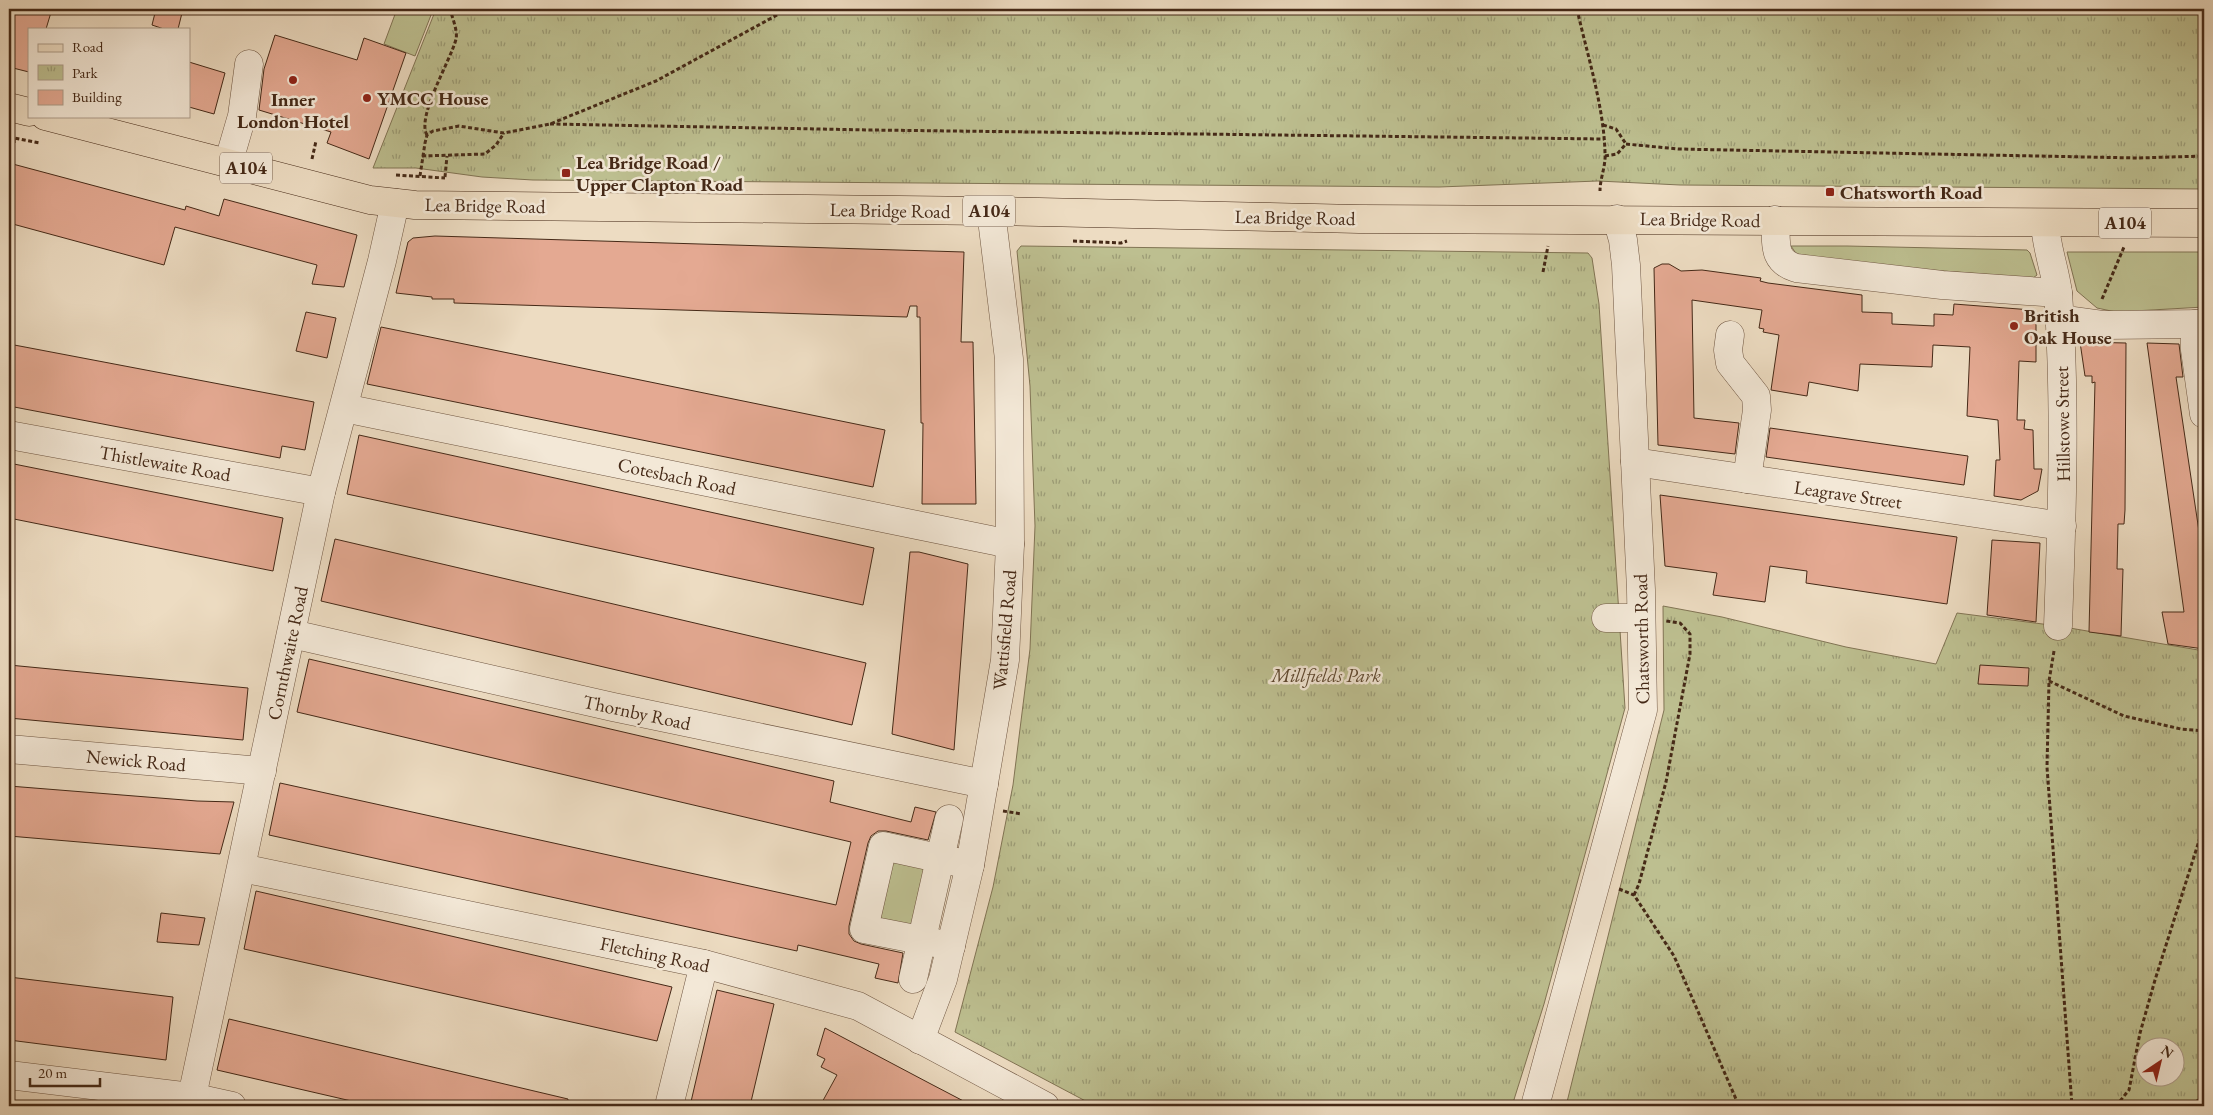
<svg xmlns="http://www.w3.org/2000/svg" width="2213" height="1115" viewBox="0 0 2213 1115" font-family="'EB Garamond',serif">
<defs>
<pattern id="park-tufts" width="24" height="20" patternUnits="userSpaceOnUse" patternTransform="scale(1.25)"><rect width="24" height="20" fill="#bdbf90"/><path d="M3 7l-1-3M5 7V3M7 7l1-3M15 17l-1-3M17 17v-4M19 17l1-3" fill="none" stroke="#9b9b75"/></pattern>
</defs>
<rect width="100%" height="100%" fill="#eddcc2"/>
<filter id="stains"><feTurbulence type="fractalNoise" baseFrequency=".004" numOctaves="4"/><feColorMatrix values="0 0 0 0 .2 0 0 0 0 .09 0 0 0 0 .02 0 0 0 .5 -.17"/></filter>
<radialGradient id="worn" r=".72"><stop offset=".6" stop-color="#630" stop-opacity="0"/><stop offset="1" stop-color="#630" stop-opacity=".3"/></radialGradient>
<g fill="#bdbf90" stroke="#817454">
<polygon points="397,9 433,10 415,56 384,44"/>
<polygon points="1791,246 1847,246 2027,250 2030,253 2037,275 2033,278 1890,267 1797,255"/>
<polygon points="2067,252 2204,252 2204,307 2116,312 2097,308 2077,291"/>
<polygon points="887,854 926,863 910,932 871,923"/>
</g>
<g fill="url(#park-tufts)" stroke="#817454" fill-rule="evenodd">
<polygon points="436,9 2204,9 2204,189 1680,185 1598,181 1439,187 533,180 482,177 416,168 373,168"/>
<polygon points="1021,246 1588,253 1592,258 1599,304 1625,708 1544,1004 1512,1106 1095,1106 955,1032 993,887 1013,785 1030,649 1035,526 1030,386 1017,251"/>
<path d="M 1663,606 L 1722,617 L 1846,647 L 1936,664 L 1957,613 L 2058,626 L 2204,651 L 2204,1106 L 1566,1106 L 1664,710 ZM 2146,1048 L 2176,1048 L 2176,1078 L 2146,1078 Z"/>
</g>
<g fill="#e4a992" stroke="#452917">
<polygon points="9,9 52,9 46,29 29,29 29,72 9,67"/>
<polygon points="156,9 183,9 178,29 164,29 152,25"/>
<polygon points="275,35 357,60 364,38 406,53 369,159 327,143 331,132 259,110 264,69"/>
<polygon points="189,62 225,73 214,114 189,107"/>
<polygon points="9,163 185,210 186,206 219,216 224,199 357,235 344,287 312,284 317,265 175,227 164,265 9,223"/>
<polygon points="435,236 964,252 961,342 973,342 976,504 922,504 923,423 921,423 920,317 917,317 917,306 910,306 907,317 454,303 454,299 432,299 432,297 396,293 408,242 413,238"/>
<polygon points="1662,264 1669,264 1681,271 1702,270 1761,278 1760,281 1768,283 1862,295 1862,312 1892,313 1892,324 1934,326 1934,314 1953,315 1954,304 2032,310 2031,314 2036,314 2036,362 2019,361 2017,420 2025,420 2024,429 2033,430 2034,469 2042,469 2038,491 2021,500 1994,496 1996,460 2000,460 1998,420 1967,416 1970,347 1933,345 1932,367 1860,364 1858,391 1809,382 1807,396 1771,390 1779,335 1763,332 1764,329 1759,328 1762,310 1692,300 1694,418 1739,423 1735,454 1658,445 1654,268"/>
<polygon points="306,312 336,318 327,358 296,351"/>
<polygon points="381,327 885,430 873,487 367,384"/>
<polygon points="2080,342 2126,343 2125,510 2124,524 2118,524 2117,569 2123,569 2121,636 2089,632 2095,382 2092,383 2092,376 2085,376"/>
<polygon points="2147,343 2179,344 2183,377 2176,377 2204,565 2202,565 2204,585 2204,649 2168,644 2162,612 2184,612"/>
<polygon points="9,344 314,402 305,450 282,446 280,458 9,406"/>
<polygon points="1770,428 1968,456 1964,485 1766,457"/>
<polygon points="359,435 874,548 863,605 347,494"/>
<polygon points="9,463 283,518 273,571 9,518"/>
<polygon points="1660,495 1957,537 1947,604 1806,583 1807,571 1770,566 1765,602 1713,595 1717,573 1665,566"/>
<polygon points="335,539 866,663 852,725 321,601"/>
<polygon points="1992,540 2040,543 2036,622 1987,615"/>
<polygon points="910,552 919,552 968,564 954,750 892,734"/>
<polygon points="309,659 834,781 830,802 911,822 915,807 936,812 928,840 886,831 878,831 871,836 868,843 849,926 849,934 854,941 861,944 903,953 898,983 875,978 879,964 798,945 797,951 269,835 280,783 836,905 851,842 297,712"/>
<polygon points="9,665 248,688 243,740 9,718"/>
<polygon points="1980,665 2029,668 2028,686 1978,684"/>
<polygon points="9,786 197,801 234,802 220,854 9,836"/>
<polygon points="256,891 672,987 657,1041 244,949"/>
<polygon points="161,913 205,918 199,945 157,942"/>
<polygon points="9,977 173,997 166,1060 9,1040"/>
<polygon points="717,990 774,1004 750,1106 690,1106"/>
<polygon points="229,1019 568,1099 567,1106 373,1106 217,1070"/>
<polygon points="825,1028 929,1083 973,1106 820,1106 837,1075 821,1067 825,1059 817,1055"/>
</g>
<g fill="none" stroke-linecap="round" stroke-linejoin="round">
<defs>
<g id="minor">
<polyline points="228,164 242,116 249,64"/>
<path d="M 1775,220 C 1777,242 1771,260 1796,268 L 1942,285 L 2058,293"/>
<path d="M 2045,223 C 2046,247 2055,269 2058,293 C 2066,404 2062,515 2058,626"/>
<polyline points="2060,319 2104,325 2204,324"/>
<polyline points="2195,324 2195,350 2204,414"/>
<polyline points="1730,335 1728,350 1730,363 1756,396 1757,410 1747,479"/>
<polyline points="344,408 1010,544"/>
<polyline points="9,435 321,492"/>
<polyline points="1635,462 2062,526"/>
<polyline points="1606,618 1641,618"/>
<polyline points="292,634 613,707 984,784"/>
<polyline points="9,749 262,771"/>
<polyline points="242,868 704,964 858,1006 1045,1106"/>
<polyline points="951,946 864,929 883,846 970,865"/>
<polyline points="913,979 949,819"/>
<polyline points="920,1040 943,979 970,865 1005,660 1010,544 1009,359 991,211"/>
<polyline points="9,1075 191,1097 232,1106"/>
<polyline points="190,1106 321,492 382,261 395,203"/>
<polyline points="669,1106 704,964"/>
<polyline points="1535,1106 1643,710 1641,590 1626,265 1623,240 1617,219"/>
</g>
<g id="major">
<polyline points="9,107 29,112"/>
<polyline points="45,116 370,200 415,205 991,211 1359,219 2204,223"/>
</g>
</defs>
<use href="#minor" stroke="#6f5642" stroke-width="29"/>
<use href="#major" stroke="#452917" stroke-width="29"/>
<g stroke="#452917" stroke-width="3" stroke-dasharray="4 2.5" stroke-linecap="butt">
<path d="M 1577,9 C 1587,54 1604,107 1605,153 C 1606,166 1600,178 1600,191"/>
<polyline points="550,124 871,130 1604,139"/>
<polyline points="1603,125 1616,129 1626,144"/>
<path d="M 427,135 C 416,117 451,60 456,39 C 458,31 452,17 450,9"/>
<polyline points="9,137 40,143"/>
<polyline points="14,143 14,140"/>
<polyline points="1626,144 1678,149 2138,158 2204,156"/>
<polyline points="422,156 485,154 496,145 504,133"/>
<polyline points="1605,156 1617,154 1626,144"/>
<polyline points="312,159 316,141"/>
<polyline points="396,175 445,178"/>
<polyline points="420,176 425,143 427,135 433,131 459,126 504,133 550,124 656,81 788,9"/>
<polyline points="445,177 447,156"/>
<polyline points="1073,241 1121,243 1127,241"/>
<polyline points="1543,272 1548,246"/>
<polyline points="2102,299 2124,247"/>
<polyline points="2054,651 2049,681 2047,767 2072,1106"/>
<polyline points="2049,681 2124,716 2181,729 2204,731"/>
<polyline points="1003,811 1022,814"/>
<polyline points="1619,889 1634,895 1674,956 1739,1106"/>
<polyline points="1634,895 1639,884 1666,782 1690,654 1690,634 1680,623 1666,621"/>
<polyline points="2116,1106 2129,1090 2140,1033 2155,980 2204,825"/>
<polyline points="2190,1106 2204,1096"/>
</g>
<use href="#minor" stroke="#f3e8d7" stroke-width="28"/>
<use href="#major" stroke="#eddcc2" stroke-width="28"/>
</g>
<g fill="#8f2418" stroke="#f3e8d7" stroke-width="2">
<circle cx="293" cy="80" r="5"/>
<circle cx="367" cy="98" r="5"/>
<rect x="561" y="168" width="10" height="10" rx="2.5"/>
<rect x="1825" y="187" width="10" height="10" rx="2.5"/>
<circle cx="2014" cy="326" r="5"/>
</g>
<g text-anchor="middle" stroke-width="5" stroke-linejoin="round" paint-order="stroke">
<g fill="#f3e8d7" stroke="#796251" stroke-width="1">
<rect x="220" y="152.5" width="52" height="31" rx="4"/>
<rect x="963" y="195.5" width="52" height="31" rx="4"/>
<rect x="2099" y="207.5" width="52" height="31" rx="4"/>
</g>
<g font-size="18" font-weight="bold" fill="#452917">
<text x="246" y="174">A104</text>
<text x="989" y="217">A104</text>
<text x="2125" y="229">A104</text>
</g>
<g font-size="19" font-weight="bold" fill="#452917" stroke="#f3e8d7" text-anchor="start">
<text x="377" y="105">YMCC House</text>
<text x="293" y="106" text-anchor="middle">Inner<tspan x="293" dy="22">London Hotel</tspan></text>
<text x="576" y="169">Lea Bridge Road /<tspan x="576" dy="22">Upper Clapton Road</tspan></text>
<text x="1840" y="199">Chatsworth Road</text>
<text x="2024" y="322">British<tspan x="2024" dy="22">Oak House</tspan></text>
</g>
<g font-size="19" fill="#452917" stroke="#f3e8d7">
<text transform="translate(485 205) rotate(1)" y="7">Lea Bridge Road</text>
<text transform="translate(890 210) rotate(1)" y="7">Lea Bridge Road</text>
<text transform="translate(1295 217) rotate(1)" y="7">Lea Bridge Road</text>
<text transform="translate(1700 219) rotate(1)" y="7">Lea Bridge Road</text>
<text transform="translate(2062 424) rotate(-91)" y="7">Hillstowe Street</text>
<text transform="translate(165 463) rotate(10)" y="7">Thistlewaite Road</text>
<text transform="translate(677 476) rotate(12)" y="7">Cotesbach Road</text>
<text transform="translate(1848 494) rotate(8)" y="7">Leagrave Street</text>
<text transform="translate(1004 630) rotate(-85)" y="7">Wattisfield Road</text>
<text transform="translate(1641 639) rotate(-91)" y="7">Chatsworth Road</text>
<text transform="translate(287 653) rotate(-78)" y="7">Cornthwaite Road</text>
<text transform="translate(637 712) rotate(12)" y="7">Thornby Road</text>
<text transform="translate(136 760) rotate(5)" y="7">Newick Road</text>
<text transform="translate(655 954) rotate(12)" y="7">Fletching Road</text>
</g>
<g font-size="19" font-style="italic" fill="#5d472f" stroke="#f3e8d7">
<text x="1326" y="682">Millfields Park</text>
</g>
</g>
<rect width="2213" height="1115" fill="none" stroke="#eddcc2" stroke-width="30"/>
<rect x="10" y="10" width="2193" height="1095" fill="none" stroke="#452917" stroke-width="2.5"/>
<rect x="15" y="15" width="2183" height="1085" fill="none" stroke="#452917"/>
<rect x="28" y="28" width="162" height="90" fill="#f3e8d7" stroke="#ad9c8a"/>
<rect x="38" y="44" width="25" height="8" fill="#eddcc2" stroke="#ad9c8a"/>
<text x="72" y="52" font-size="15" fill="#452917">Road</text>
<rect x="38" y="65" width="25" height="15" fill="url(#park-tufts)" stroke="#ad9c8a"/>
<text x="72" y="78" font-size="15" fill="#452917">Park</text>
<rect x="38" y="90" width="25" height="15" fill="#e4a992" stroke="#ad9c8a"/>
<text x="72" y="102" font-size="15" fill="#452917">Building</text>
<g transform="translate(2160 1062) rotate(35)"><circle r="24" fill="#f3e8d7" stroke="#ad9c8a"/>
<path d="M0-4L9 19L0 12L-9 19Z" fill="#8f2418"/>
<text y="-8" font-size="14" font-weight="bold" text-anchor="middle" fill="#452917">N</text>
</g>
<path d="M30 1078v8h70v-8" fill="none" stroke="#452917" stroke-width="2.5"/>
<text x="38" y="1078" font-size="15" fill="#452917" stroke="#f3e8d7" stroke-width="4" paint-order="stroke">20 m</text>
<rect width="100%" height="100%" filter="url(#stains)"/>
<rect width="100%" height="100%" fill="url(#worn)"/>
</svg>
